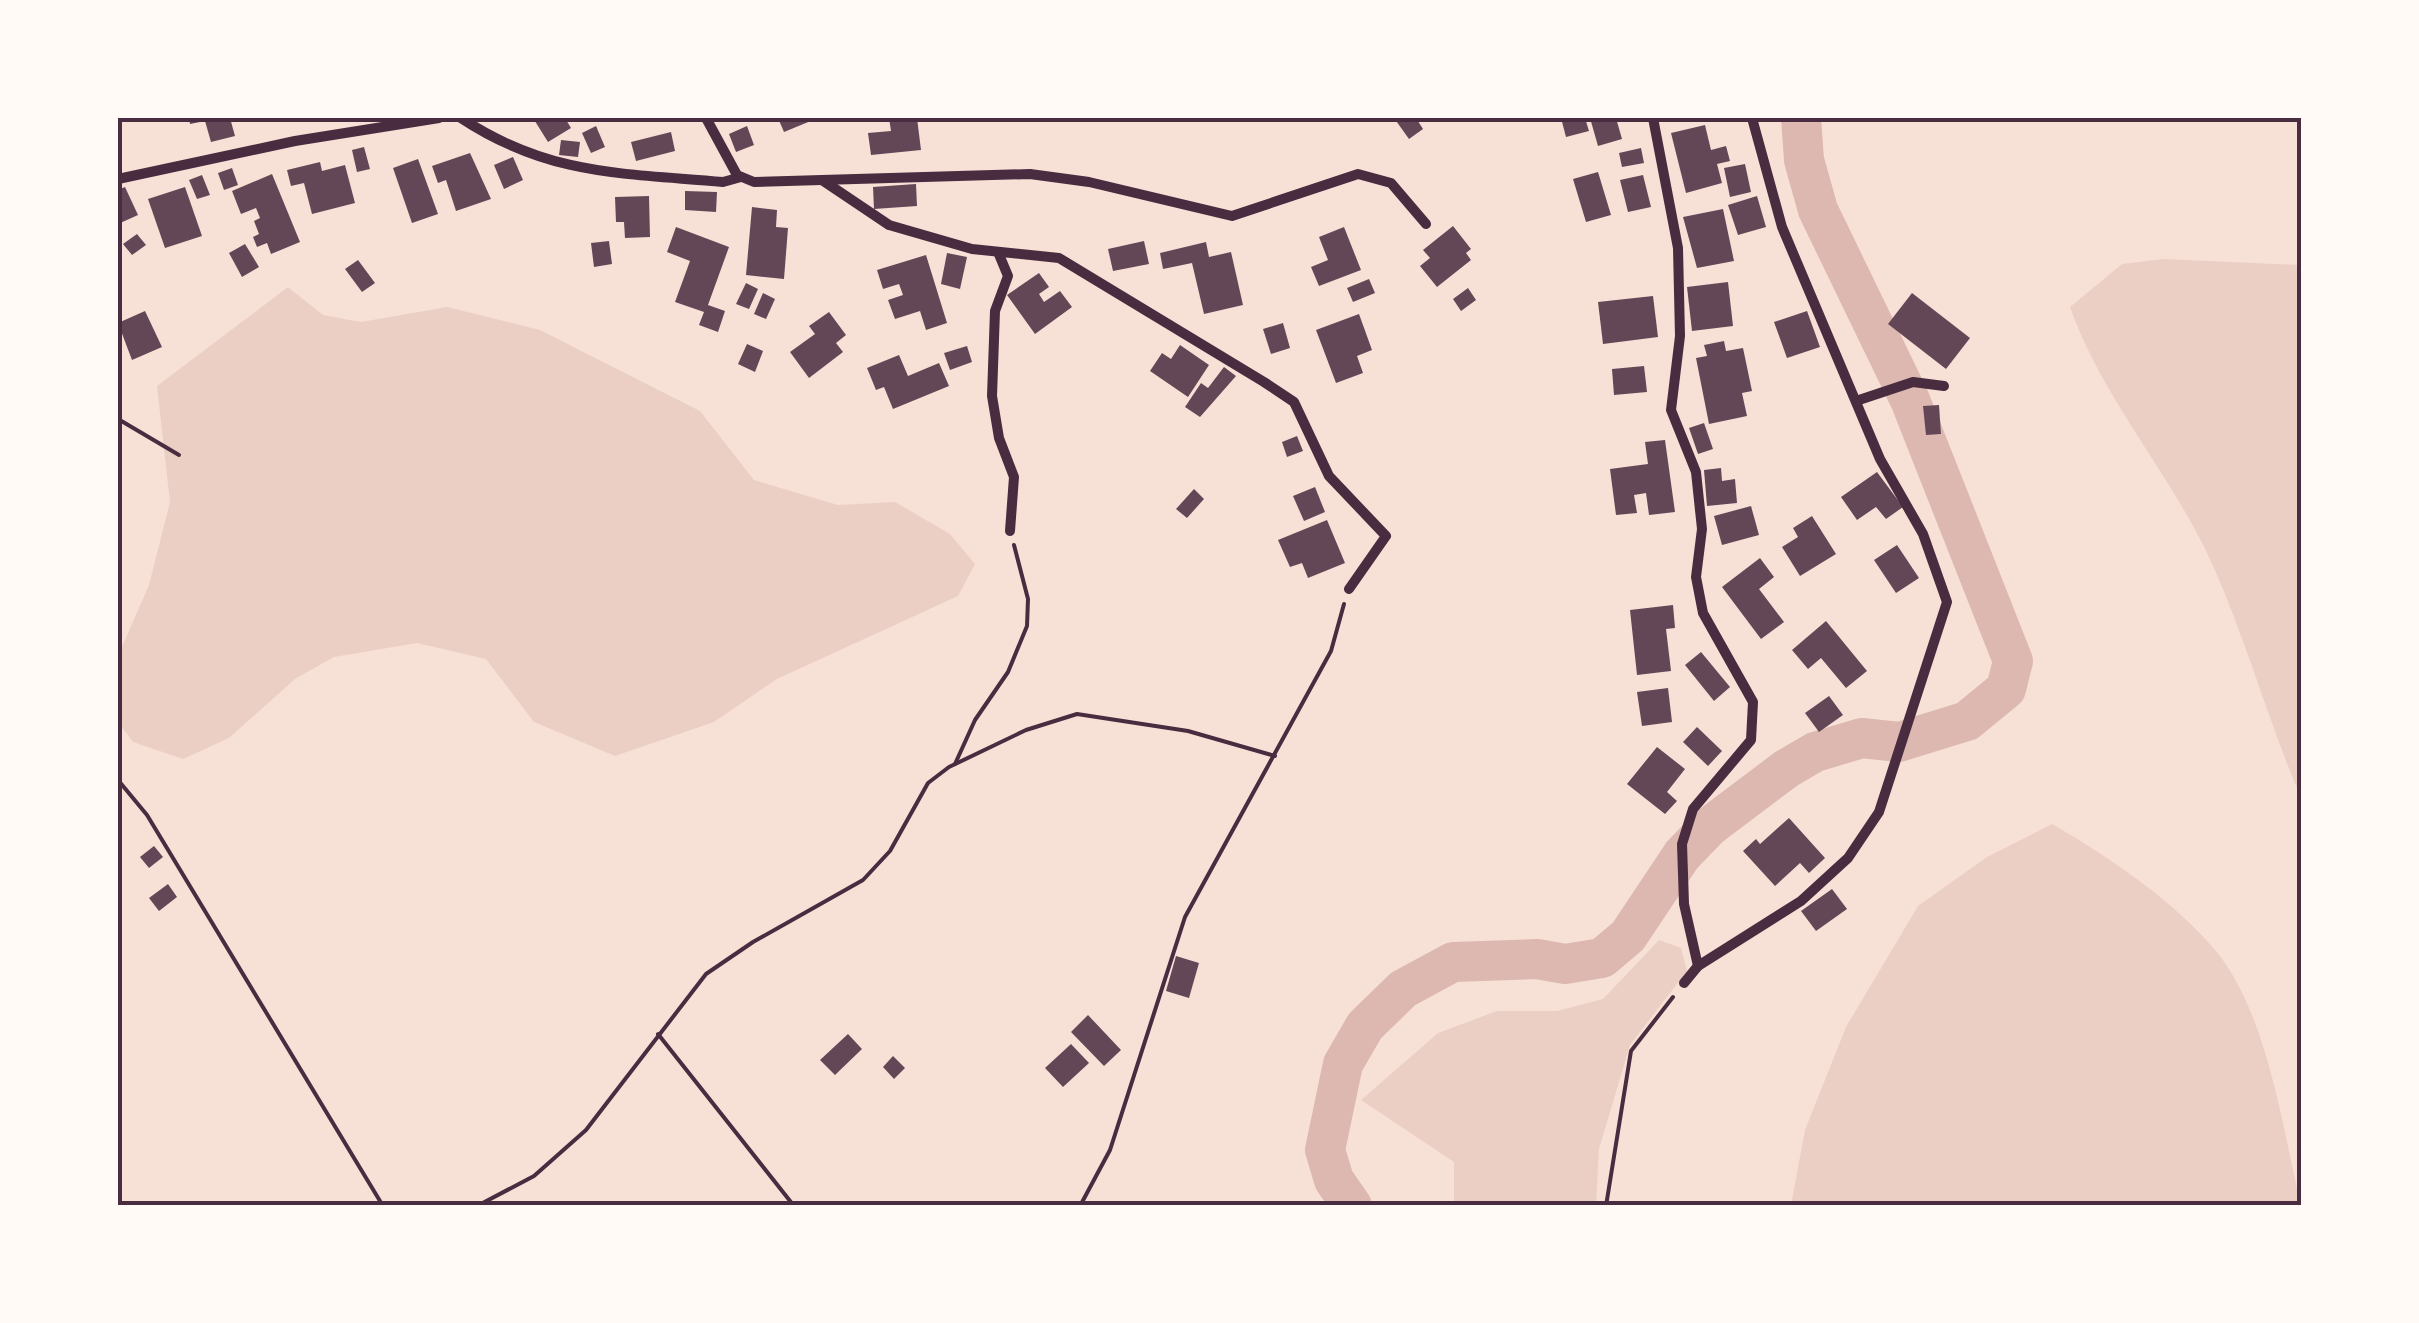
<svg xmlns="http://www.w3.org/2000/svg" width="2419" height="1323" viewBox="0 0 2419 1323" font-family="'Space Grotesk',sans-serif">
<rect width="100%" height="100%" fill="#f7e1d7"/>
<g fill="#ebcfc5">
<path d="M 2163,259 L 2301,265 L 2301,798 C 2269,723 2247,643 2214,568 C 2174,477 2103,401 2070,307 L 2122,264 Z"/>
<polygon points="288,287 323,315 361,322 447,307 540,330 700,411 754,480 838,505 895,502 950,534 975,564 958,596 777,679 714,722 615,756 534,722 486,659 417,643 334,657 295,679 229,738 183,759 133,742 118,722 118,656 149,585 170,502 157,386"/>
<path d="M 2052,824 C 2109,857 2173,900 2216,951 C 2268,1015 2282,1127 2301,1205 L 1791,1205 L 1805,1130 L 1846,1027 L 1918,906 L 1987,857 Z"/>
<polygon points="1659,940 1681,948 1687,971 1630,1045 1599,1149 1596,1205 1454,1205 1454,1162 1361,1100 1438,1033 1497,1011 1557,1011 1603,999"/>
</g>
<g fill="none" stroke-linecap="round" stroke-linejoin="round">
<polyline stroke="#dcb8b0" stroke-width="40" points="1352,1206 1334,1180 1325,1150 1343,1064 1365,1026 1403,989 1453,962 1537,959 1565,964 1602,958 1628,936 1682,855 1709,827 1786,769 1815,752 1862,738 1899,742 1967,721 2006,689 2013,661 1910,400 1818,210 1804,160 1801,118"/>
</g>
<g fill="#644757">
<polygon points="189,118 230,118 235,136 211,142 205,121 190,124"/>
<polygon points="533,118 565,118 571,128 548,142"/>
<polygon points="778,118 818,118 784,132"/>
<polygon points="889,118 917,118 921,150 871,155 868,133 891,131"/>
<polygon points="1394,118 1416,118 1423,129 1409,139"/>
<polygon points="1561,118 1585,118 1589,131 1566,137"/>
<polygon points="1590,118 1616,118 1622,139 1598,146"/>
<polygon points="1705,125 1711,150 1726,146 1730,161 1717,164 1722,183 1686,193 1671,133"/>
<polygon points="596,126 605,147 591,153 582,133"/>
<polygon points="747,126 754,145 736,152 729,134"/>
<polygon points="671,132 675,151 636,161 631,142"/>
<polygon points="561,140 580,142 578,157 559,155"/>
<polygon points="364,147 370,169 357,172 352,150"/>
<polygon points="1641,148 1644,163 1622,167 1619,153"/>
<polygon points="470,153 491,199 456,211 446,180 438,183 432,166"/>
<polygon points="513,157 523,180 504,189 494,165"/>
<polygon points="418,159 438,214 412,223 393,168"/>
<polygon points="320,162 322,171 345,165 355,203 312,214 304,183 291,186 287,170"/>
<polygon points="1745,164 1751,192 1730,197 1724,168"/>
<polygon points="232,168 238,185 224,190 218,173"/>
<polygon points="1598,172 1611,215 1586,222 1573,179"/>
<polygon points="272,174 300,242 271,254 267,243 257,247 253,237 259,234 254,221 260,218 256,208 241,214 232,191"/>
<polygon points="202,175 210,195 197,199 189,180"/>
<polygon points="1643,175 1651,207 1628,212 1620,180"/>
<polygon points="916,184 917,206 874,209 873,187"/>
<polygon points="125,187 138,215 118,224 118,190"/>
<polygon points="185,187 202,236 165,248 148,199"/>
<polygon points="685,191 717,192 716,212 685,210"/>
<polygon points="649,196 650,237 625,238 624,222 616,222 615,197"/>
<polygon points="1757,196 1766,227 1738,235 1728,205"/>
<polygon points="752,207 777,210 776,227 788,228 784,279 746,275"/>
<polygon points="1723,209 1734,261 1697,268 1683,217"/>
<polygon points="1453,226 1471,249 1466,253 1471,260 1437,287 1420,266 1430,258 1423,250"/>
<polygon points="676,227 729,247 708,305 725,311 718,332 699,325 704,312 675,302 690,261 667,252"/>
<polygon points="1344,227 1361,270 1319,286 1311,267 1328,260 1319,237"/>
<polygon points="137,234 146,245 132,255 123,244"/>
<polygon points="609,241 612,264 594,267 591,243"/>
<polygon points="1144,241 1149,264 1113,271 1108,249"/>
<polygon points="1206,242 1209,257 1231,252 1243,305 1204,314 1192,263 1163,269 1160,253"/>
<polygon points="245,244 259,267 242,277 229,253"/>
<polygon points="947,253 967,257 960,289 941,284"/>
<polygon points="926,255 947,323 926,330 920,311 895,319 888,300 903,295 899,284 883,289 877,270"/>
<polygon points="358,260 375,283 362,292 345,269"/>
<polygon points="1039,273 1049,287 1039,294 1044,302 1060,291 1072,307 1035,334 1007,295"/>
<polygon points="1369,279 1375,293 1353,302 1347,288"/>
<polygon points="1728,282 1733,326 1692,331 1687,287"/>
<polygon points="746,283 758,289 749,309 736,304"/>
<polygon points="1468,288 1476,300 1461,311 1453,299"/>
<polygon points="763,293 775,299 766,319 754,314"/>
<polygon points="1912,293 1970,338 1946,369 1888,324"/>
<polygon points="1653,296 1658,337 1603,344 1598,302"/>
<polygon points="145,311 162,347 132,360 118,323"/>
<polygon points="1807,311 1820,347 1787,358 1774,322"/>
<polygon points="829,312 846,335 836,343 843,352 809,378 790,352 815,334 809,326"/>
<polygon points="1359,314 1372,350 1357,356 1363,373 1336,383 1316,330"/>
<polygon points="1283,323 1290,348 1271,354 1263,329"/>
<polygon points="1724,341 1726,351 1743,348 1752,391 1742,393 1747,416 1709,424 1696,358 1707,356 1704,345"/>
<polygon points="747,344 763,351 755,372 738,364"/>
<polygon points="1180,345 1209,365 1188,397 1150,371 1162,353 1171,359"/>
<polygon points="967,346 972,362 950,370 944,353"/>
<polygon points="899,355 908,376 939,363 949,386 893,409 884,387 876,390 867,368"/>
<polygon points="1644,366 1647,392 1614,395 1612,369"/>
<polygon points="1224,367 1236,376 1200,417 1185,407 1201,383 1208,388"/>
<polygon points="1939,405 1941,434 1926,435 1923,406"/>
<polygon points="1704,423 1713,449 1698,454 1689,428"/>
<polygon points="1297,436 1303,451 1287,457 1282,442"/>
<polygon points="1665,440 1675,512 1649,515 1646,493 1634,495 1637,513 1616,515 1610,469 1648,464 1645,442"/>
<polygon points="1721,468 1722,481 1735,479 1737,503 1707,506 1704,470"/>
<polygon points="1877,472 1903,507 1886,519 1876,507 1857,520 1841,497"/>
<polygon points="1315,487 1325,512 1304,521 1293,496"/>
<polygon points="1194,489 1204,499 1187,518 1176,509"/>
<polygon points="1751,506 1759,535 1722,545 1714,516"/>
<polygon points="1812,516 1836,554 1800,576 1782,547 1798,537 1793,528"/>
<polygon points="1327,520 1345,563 1308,578 1302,563 1290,567 1278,540"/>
<polygon points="1897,545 1919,578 1896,593 1874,560"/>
<polygon points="1760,558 1774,577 1759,589 1784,622 1761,639 1722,587"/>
<polygon points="1673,605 1675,628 1666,629 1671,671 1637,675 1630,610"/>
<polygon points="1826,621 1867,671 1846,688 1821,658 1808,669 1792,650"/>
<polygon points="1701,652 1730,687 1714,701 1685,665"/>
<polygon points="1668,688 1672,722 1642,726 1637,692"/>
<polygon points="1829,696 1843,715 1819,732 1805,713"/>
<polygon points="1697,727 1722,751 1708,766 1683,742"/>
<polygon points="1657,747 1685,769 1667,792 1677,801 1665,814 1627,784"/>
<polygon points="1789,818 1825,858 1809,873 1800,863 1775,886 1743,851 1756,839 1760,844"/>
<polygon points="154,846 163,857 149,868 140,857"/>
<polygon points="168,884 177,897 159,911 149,898"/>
<polygon points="1832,889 1847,909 1816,931 1801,911"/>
<polygon points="1176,956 1199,963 1189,998 1166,991"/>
<polygon points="1088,1015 1121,1050 1104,1066 1071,1032"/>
<polygon points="848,1034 862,1049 835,1075 820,1060"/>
<polygon points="1071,1044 1089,1063 1063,1087 1045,1068"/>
<polygon points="893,1056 905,1068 894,1079 883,1067"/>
</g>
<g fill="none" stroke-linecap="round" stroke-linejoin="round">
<g stroke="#4a2c40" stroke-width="4">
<polyline points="118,419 179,455"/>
<polyline points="955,764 975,720 1008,672 1027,626 1028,599 1014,545"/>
<polyline points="118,780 147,815 383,1206"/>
<polyline points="658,1034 794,1206"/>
<polyline points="477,1206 534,1176 586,1130 706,974 753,942 863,880 890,851 928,783 949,767 1026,730 1077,714 1188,731 1275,756"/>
<polyline points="1080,1206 1110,1150 1185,917 1331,651 1344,604"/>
<polyline points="1606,1206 1631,1051 1673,997"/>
</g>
<g stroke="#4a2c40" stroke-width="10">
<path d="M 461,118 C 549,176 622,173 723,182 L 741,177"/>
<polyline points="706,118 737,175 754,182 1030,174 1089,182 1232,216 1358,174 1391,183 1426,224"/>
<polyline points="1653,118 1678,248 1680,336 1671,410 1696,472 1702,529 1696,577 1703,613 1753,702 1751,740 1693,809 1682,844 1684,904 1698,966"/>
<polyline points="118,179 295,141 439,118"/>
<polyline points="822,180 889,225 972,249 1059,258 1264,382 1294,402 1329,476 1386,536 1349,589"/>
<polyline points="998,252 1008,276 995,311 992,396 999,438 1014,477 1010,531"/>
<polyline points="1856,401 1913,382 1944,386"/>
<polyline points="1684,983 1698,966 1801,901 1848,858 1879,812 1947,602 1923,534 1880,459 1782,227 1752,118"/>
</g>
</g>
<rect width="2419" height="1323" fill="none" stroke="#fffaf5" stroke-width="240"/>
<rect x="120" y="120" width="2179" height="1083" fill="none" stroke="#4a2c40" stroke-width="4"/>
</svg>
